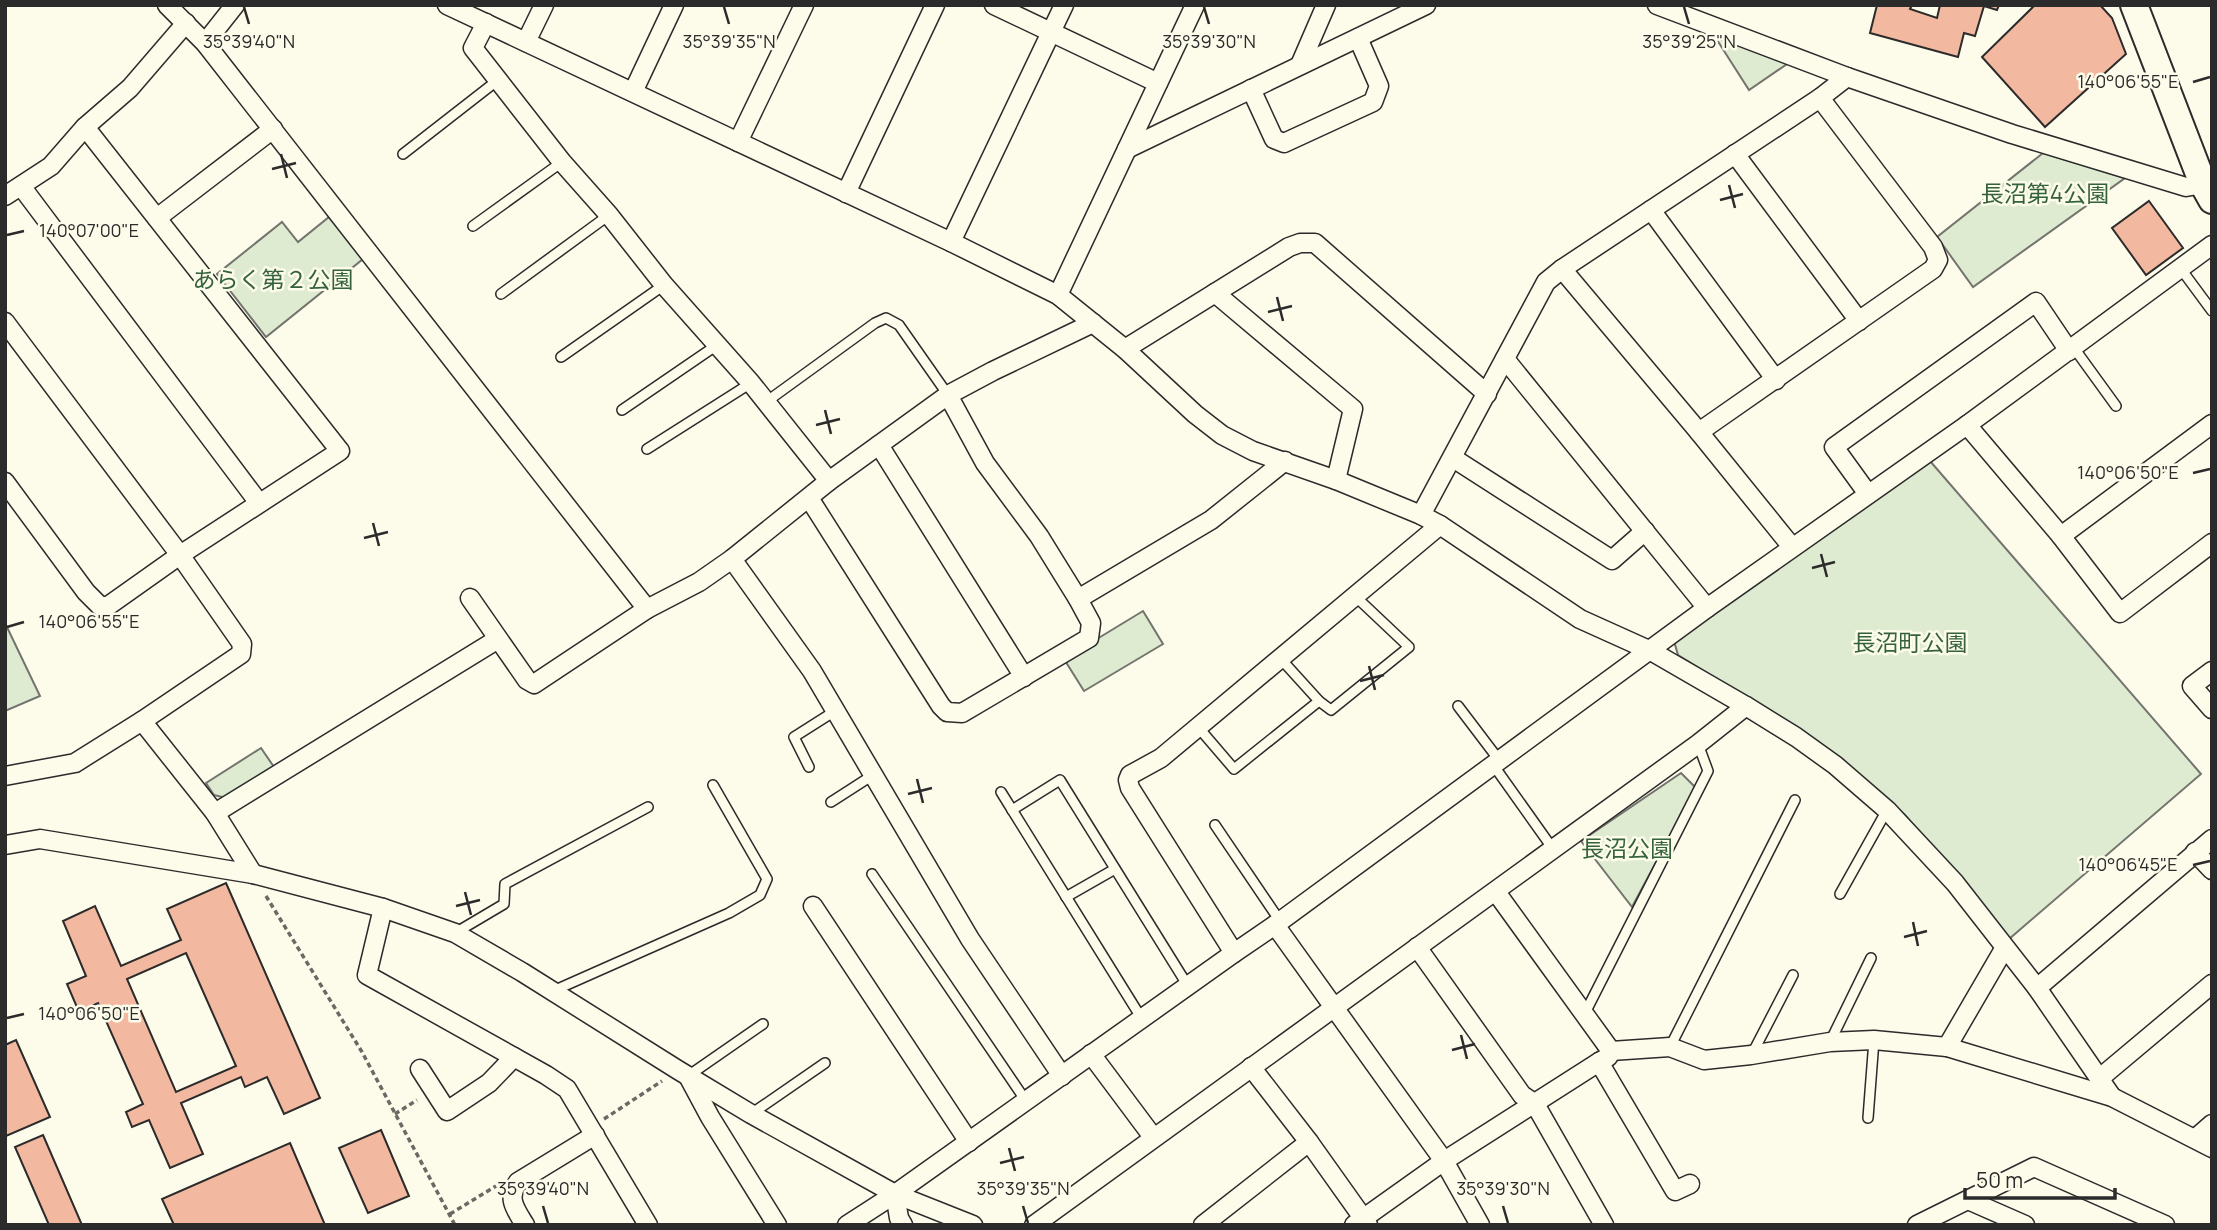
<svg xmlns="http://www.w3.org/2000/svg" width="2217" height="1230" viewBox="0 0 2217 1230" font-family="Manrope,'Noto Sans JP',sans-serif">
<rect width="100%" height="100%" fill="#fdfbea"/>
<g fill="#deebd1" stroke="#74746e" stroke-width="2">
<polygon points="1710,29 1790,62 1749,90"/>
<polygon points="2043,153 2125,178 1973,287 1937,237"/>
<polygon points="329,217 363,259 266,337 217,274 282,222 298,242"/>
<polygon points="1930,461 2201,774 2009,939 1905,815 1818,742 1678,655 1674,641"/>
<polygon points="1143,611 1163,644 1084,691 1064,659"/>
<polygon points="5,623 40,696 5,711"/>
<polygon points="261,748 274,767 226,798 214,795 206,783"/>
<polygon points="1681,773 1696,788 1632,907 1581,841"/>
</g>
<g fill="#f2b8a0" stroke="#2b2b2b" stroke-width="2" fill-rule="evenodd">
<polygon points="1877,5 1912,5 1910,9 1937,18 1940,5 1999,5 1997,10 1984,6 1975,36 1964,33 1958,57 1870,33"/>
<polygon points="2035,5 2100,5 2112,18 2126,54 2045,127 1982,57"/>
<polygon points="2149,201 2183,248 2146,275 2112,228"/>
<path d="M 226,883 L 320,1098 L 284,1114 L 267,1077 L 245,1087 L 241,1077 L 181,1103 L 203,1154 L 170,1168 L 149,1120 L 132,1127 L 126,1112 L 143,1104 L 98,1003 L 79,1012 L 67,984 L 86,976 L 63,921 L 95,906 L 121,966 L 181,940 L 167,909 ZM 186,953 L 236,1066 L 176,1092 L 127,979 Z"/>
<polygon points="16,1040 50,1117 6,1136 5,1045"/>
<polygon points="381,1130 409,1196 368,1213 339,1148"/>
<polygon points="43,1135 82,1225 49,1225 15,1147"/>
<polygon points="290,1143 325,1225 174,1225 162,1199"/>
</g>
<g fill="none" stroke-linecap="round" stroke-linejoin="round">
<defs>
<g id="lane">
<polyline points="403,154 498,80"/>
<polyline points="473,226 562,162"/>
<polyline points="2181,269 2212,311"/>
<polyline points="501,294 609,215"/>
<polyline points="2074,348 2116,406"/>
<polyline points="561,357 664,285"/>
<polyline points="766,402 875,323 886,318 899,325 948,395"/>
<polyline points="622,410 717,345"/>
<polyline points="647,449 751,383"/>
<polyline points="1280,658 1319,701 1331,710 1409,647 1355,596"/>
<polyline points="1458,706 1499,760"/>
<polyline points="1198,727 1234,769 1319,701"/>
<polyline points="1494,766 1553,849"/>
<polyline points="809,767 794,737 835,711"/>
<polyline points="1001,792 1142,1019"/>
<polyline points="831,802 873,775"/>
<polyline points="1012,810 1060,780 1188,986"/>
<polyline points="1215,825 1280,921"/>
<polyline points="872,874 1026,1101"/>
<polyline points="1840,894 1887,810"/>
<polyline points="1066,897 1115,869"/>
<polyline points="455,933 504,904 505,884 648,807"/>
<polyline points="553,991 729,913 760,895 767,879 713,785"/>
<polyline points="1584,1015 1708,771 1698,744"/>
<polyline points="1830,1042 1871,958"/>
<polyline points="1670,1047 1795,800"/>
<polyline points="1752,1054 1793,975"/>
<polyline points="688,1076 763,1024"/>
<polyline points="751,1114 825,1063"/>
<polyline points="1868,1118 1874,1040"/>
</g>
<g id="street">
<polyline points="167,5 205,43 647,609"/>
<polyline points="447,5 951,242 1058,295 1125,349 1195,414 1222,435 1253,451 1336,480 1421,515 1440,525 1580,619 1651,651 1746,706 1796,737 1835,765 1887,810 1955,883 2037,988 2112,1097"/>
<polyline points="994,5 1158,83"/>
<polyline points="1657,5 1847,77 2012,134 2186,187 2203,184"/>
<polyline points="486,23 473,48 562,162 609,215 664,285 751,383 829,481"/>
<polyline points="526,42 544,5"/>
<polyline points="205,43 235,5"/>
<polyline points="1300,65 1326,5"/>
<polyline points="1251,89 1274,139 1284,143 1373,102 1379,86 1358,38"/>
<polyline points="633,92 674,5"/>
<polyline points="738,142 804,5"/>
<polyline points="1127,149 1426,5"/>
<polyline points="1735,154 1859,321"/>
<polyline points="21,186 259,503"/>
<polyline points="846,193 935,5"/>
<polyline points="5,196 51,166 85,127 130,88 186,23"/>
<polyline points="1651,210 1776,380"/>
<polyline points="157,218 273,129"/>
<polyline points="951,242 1064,5"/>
<polyline points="1562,269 1699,432 1792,547"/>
<polyline points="1215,293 1353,409 1336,480"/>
<polyline points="1058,295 1195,5"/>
<polyline points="5,322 180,555 242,644 241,654 142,721 215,813 253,874"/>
<polyline points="1125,349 1289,247 1300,243 1315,243 1487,394"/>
<polyline points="1505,359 1707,608"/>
<polyline points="1967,425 2061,536 2120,613 2212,543"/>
<polyline points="1699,432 1933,269 1938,260 1933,247 1820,98"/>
<polyline points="879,445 1024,677"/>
<polyline points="1453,458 1612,560 1645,531"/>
<polyline points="5,482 86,592 100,606 108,606 180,555 340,451 85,127"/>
<polyline points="1868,494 1834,447 2036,302 2069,351"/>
<polyline points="809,498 941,706 947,712 962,713 1089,638 1091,623 1078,599 1039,536 985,463 948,395"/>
<polyline points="1421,515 1546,282 1562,269 1820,98 1847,77"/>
<polyline points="2061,536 2212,424"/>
<polyline points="732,559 812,671 970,939 1062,1076"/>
<polyline points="470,598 527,680 534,684 647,609 699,582 732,559 829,481 948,395 993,371 1093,323"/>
<polyline points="1078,599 1211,520 1285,461"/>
<polyline points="2212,671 2192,686 2212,709"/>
<polyline points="5,776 75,763 142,721"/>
<polyline points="215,813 498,639"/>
<polyline points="5,845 40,839 253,874 383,908 455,933 522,972 678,1070 751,1114 895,1194 973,1225"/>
<polyline points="2195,852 2212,870"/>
<polyline points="1496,892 1611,1051 1670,1047 1704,1060 1751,1055 1830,1042 1874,1040 1947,1047 2112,1097 2212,1148"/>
<polyline points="813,906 969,1142"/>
<polyline points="383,908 367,975 546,1075 567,1089 648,1225"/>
<polyline points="1275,925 1444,1161 1480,1225"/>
<polyline points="1417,947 1522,1095 1535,1104 1604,1225"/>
<polyline points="1234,953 1130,788 1128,780 1130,775 1161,758 1440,525"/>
<polyline points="2037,988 2212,839"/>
<polyline points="1947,1047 2004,949"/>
<polyline points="1091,1054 1153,1137"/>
<polyline points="1599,1062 1675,1191 1690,1184"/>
<polyline points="1251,1067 1309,1142 1368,1225"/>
<polyline points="420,1069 447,1111 489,1083 514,1057"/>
<polyline points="688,1076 710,1117 777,1225"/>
<polyline points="2100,1078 2212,984"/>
<polyline points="2196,1138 2212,1124"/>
<polyline points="895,1194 899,1218 903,1225"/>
<polyline points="1968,1200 2025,1225"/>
<path d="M 525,1225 C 516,1210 506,1198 518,1182 L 595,1135"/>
<polyline points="847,1225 895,1194 1234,953 1275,925 1707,608 1967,425 2212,245"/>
<polyline points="1034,1225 1698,744 1746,706"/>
<polyline points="1203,1225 1309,1142"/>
<polyline points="1354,1225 1444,1161 1599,1062 1608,1057 1611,1051"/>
<polyline points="1917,1225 2034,1167 2165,1225"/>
</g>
<polyline id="secondary" points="2134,5 2203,184 2212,200"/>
</defs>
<use href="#lane" stroke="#2b2b2b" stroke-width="12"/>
<use href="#street" stroke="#2b2b2b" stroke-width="21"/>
<use href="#secondary" stroke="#2b2b2b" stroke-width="30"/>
<g stroke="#6a6964" stroke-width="3.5" stroke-dasharray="5 3.5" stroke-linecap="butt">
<polyline points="266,896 362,1052 455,1225"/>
<polyline points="395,1114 417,1100"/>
<polyline points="604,1119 662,1081"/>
<polyline points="450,1214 496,1186"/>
</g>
<use href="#lane" stroke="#fdfbea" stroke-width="9"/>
<use href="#street" stroke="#fdfbea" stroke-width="18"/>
<use href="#secondary" stroke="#fdfbea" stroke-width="26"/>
</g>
<path fill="none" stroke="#2b2b2b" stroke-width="2.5" d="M 244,7 L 249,24M 724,7 L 729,24M 1204,7 L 1209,24M 1684,7 L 1689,24M 2193,82 L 2210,77M 281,154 L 287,178M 272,169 L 296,163M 1729,185 L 1735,208M 1720,200 L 1743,194M 7,235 L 24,231M 1277,297 L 1283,321M 1268,312 L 1292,306M 825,410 L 831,434M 816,425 L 840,419M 2193,473 L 2210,469M 373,523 L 379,546M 364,538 L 388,532M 1821,554 L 1827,577M 1812,568 L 1835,562M 7,627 L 24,622M 1369,666 L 1375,690M 1360,681 L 1384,675M 917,779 L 923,803M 908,794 L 932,788M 2193,865 L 2210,861M 465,892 L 471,915M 456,906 L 480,900M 1913,922 L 1918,946M 1904,937 L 1927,931M 7,1018 L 24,1014M 1461,1035 L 1467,1059M 1452,1050 L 1475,1044M 1009,1148 L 1015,1171M 1000,1163 L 1024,1157M 543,1206 L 548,1223M 1023,1206 L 1028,1223M 1503,1206 L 1508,1223"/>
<g text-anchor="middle" stroke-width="5" stroke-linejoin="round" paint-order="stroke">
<g font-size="23" fill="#34623c" stroke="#fdfbea">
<text x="2045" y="202">長沼第4公園</text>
<text x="273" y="288">あらく第２公園</text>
<text x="1910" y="651">長沼町公園</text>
<text x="1627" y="857">長沼公園</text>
</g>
</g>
<g font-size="18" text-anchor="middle" fill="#2b2b2b" stroke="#fdfbea" stroke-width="5" stroke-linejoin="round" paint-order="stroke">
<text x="249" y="48">35°39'40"N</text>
<text x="729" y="48">35°39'35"N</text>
<text x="1209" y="48">35°39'30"N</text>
<text x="1689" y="48">35°39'25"N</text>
<text x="2128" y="88">140°06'55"E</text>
<text x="89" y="237">140°07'00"E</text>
<text x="2128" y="479">140°06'50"E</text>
<text x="89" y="628">140°06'55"E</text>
<text x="2128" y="871">140°06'45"E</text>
<text x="89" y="1020">140°06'50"E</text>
<text x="543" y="1195">35°39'40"N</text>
<text x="1023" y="1195">35°39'35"N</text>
<text x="1503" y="1195">35°39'30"N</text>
</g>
<rect width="2217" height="1230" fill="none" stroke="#2b2b2b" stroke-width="14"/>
<path d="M1965 1188v10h150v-10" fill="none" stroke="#2b2b2b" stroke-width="3.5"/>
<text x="1976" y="1188" font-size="21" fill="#2b2b2b" stroke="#fdfbea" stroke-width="5" paint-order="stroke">50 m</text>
</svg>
